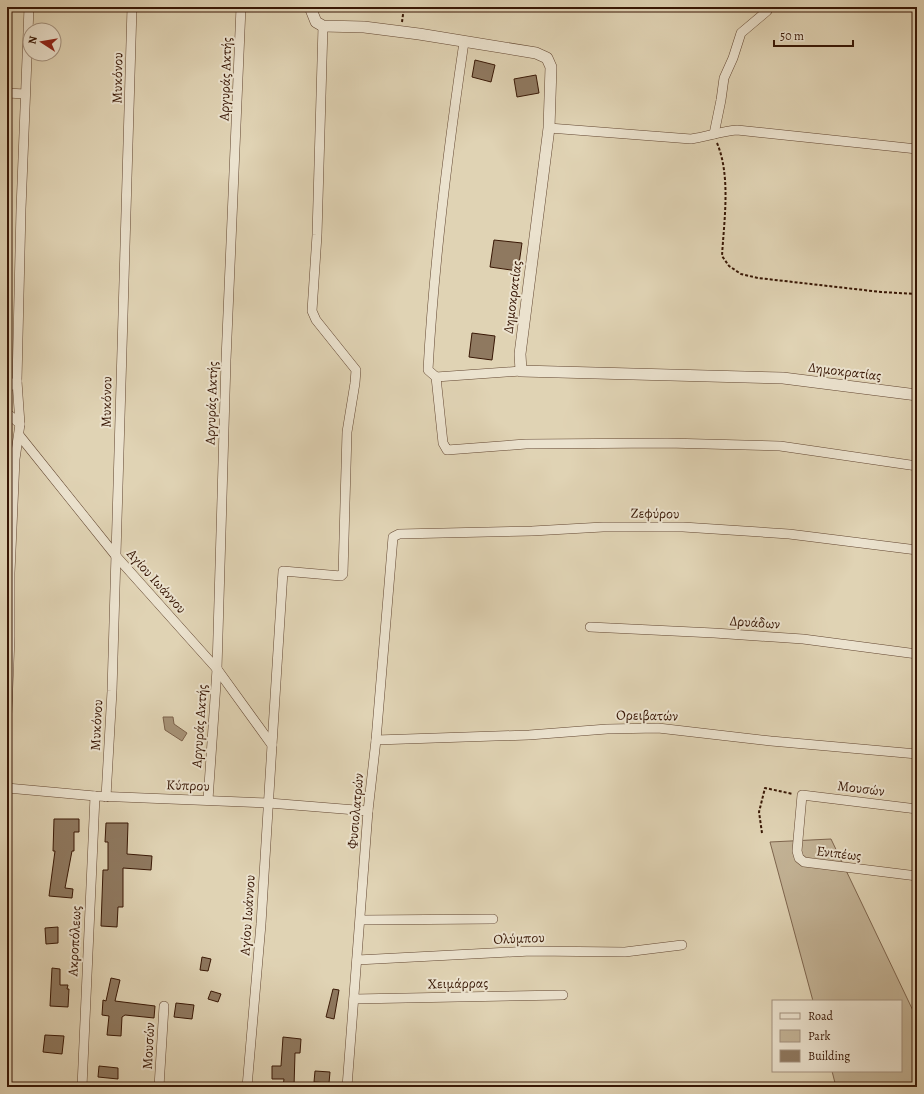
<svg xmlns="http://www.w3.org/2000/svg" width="924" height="1094" viewBox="0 0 924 1094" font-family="Alegreya,serif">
<rect width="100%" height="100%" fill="#e0d3b4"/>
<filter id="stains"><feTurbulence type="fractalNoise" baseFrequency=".005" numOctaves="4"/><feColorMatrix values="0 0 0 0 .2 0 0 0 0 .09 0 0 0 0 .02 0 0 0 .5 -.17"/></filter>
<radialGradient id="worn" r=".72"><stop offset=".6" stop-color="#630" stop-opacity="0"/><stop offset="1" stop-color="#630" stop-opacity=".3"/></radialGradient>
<polygon fill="#c3b396" stroke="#7e654e" points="831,839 917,1019 917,1087 836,1087 832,1071 901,1071 901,1001 813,1001 770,842"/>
<polygon fill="#a79378" stroke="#7b614a" points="163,717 173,717 174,724 187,733 182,741 165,730"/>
<g fill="#8f7960" stroke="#381705">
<polygon points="475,60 495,65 491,82 472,77"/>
<polygon points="536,75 539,93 517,97 514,79"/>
<polygon points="494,240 522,243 518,271 490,267"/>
<polygon points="472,333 495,336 492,360 469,357"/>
<polygon points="54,819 79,819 79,832 74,832 74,851 72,851 65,888 73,889 72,898 49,896 55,851 53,851"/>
<polygon points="106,823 128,823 127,854 152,856 151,870 123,868 123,907 118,907 117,927 101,926 103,870 108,870 108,842 105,842"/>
<polygon points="58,927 58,943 46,944 45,928"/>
<polygon points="202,957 211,959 208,971 200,970"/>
<polygon points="52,968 60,969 60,985 68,985 67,989 69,989 68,1007 50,1006"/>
<polygon points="111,978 120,980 115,1001 155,1006 154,1018 125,1015 122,1017 121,1036 107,1035 109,1016 102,1015 103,1000 106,1001"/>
<polygon points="333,989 339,990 334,1019 326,1017"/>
<polygon points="211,991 221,994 218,1002 208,999"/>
<polygon points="176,1003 194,1005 192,1019 174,1017"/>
<polygon points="45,1035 64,1036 62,1054 43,1052"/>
<polygon points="283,1037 301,1039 300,1053 295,1053 294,1087 283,1087 284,1079 272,1079 272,1066 281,1066"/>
<polygon points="99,1066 118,1068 118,1079 98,1077"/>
<polygon points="315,1071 330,1072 329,1083 314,1082"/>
</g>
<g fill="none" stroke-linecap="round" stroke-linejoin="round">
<defs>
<g id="minor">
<path d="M 464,42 C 448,150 434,260 428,370 L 436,377 L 521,371"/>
<polyline points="7,93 25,94"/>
<path d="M 549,128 L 691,139 C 707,137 721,131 737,130 L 917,149"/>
<polyline points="714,134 721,100 724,78 733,58 741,33 767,11"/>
<polyline points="436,377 443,443 447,450 526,444 667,443 780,446 917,466"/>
<polyline points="7,388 17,381"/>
<polyline points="7,413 20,424"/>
<polyline points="19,435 116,556 217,669 272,745 261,924 247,1087"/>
<polyline points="590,627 714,633 803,639 917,654"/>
<polyline points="7,714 10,637 10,573 15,459 20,424 17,381 21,209 29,7"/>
<polyline points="376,740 529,735 607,729 658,728 771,741 917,754"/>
<polyline points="272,745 283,571 341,576 343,574 347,432 355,383 356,370 316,320 312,311 317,235 323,26"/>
<polyline points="7,788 95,796 269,803 368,811"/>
<polyline points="106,797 112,691 132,7"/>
<polyline points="208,800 217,669 226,360 241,7"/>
<polyline points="917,809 802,795 797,851 799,858 804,862 917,876"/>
<polyline points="361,920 493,919"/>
<polyline points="357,960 531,951 625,952 682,945"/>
<polyline points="354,999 563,995"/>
<polyline points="82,1087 95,796"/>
<polyline points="159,1087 164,1006"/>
<polyline points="347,1087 368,811 376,740 393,537 399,534 532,531 603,527 683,527 789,534 917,550"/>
</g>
<polyline id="tertiary" points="310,7 316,22 323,26 364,27 419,34 536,53 547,58 551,67 549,128 520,354 521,371 783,378 917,395"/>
</defs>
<use href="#minor" stroke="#624631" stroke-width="10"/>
<use href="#tertiary" stroke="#624631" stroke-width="12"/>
<g stroke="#381705" stroke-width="2" stroke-dasharray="3 2" stroke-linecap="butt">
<polyline points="402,22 404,7"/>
<path d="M 717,143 C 731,176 724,221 722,256 L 729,266 L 741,274 L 758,278 L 881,292 L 917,294"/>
<polyline points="762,833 759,812 765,788 793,794"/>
</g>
<use href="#minor" stroke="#ebe2ce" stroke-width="9"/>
<use href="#tertiary" stroke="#ebe2ce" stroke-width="11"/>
</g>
<g text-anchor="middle" stroke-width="4" stroke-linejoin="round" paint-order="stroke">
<g font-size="14" fill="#381705" stroke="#ebe2ce">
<text transform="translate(117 78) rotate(-89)" y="5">Μυκόνου</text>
<text transform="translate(225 79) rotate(-88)" y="5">Αργυράς Ακτής</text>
<text transform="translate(512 297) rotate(-83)" y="5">Δημοκρατίας</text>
<text transform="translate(845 371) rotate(7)" y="5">Δημοκρατίας</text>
<text transform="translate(106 402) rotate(-89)" y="5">Μυκόνου</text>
<text transform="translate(211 403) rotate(-88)" y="5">Αργυράς Ακτής</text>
<text transform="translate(655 513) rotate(1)" y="5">Ζεφύρου</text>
<text transform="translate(157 581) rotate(48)" y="5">Αγίου Ιωάννου</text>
<text transform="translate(755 622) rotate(4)" y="5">Δρυάδων</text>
<text transform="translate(647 715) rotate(1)" y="5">Ορειβατών</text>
<text transform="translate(96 725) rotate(-87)" y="5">Μυκόνου</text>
<text transform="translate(199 726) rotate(-86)" y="5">Αργυράς Ακτής</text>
<text transform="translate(188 785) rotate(2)" y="5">Κύπρου</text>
<text transform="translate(861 788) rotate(7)" y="5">Μουσών</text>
<text transform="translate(355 811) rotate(-85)" y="5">Φυσιολατρών</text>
<text transform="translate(839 853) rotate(7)" y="5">Ενιπέως</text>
<text transform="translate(247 915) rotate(-86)" y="5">Αγίου Ιωάννου</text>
<text transform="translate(519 938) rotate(-2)" y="5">Ολύμπου</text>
<text transform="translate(74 941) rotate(-87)" y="5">Ακροπόλεως</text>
<text transform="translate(458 983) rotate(-1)" y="5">Χειμάρρας</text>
<text transform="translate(148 1046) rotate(-87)" y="5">Μουσών</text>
</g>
</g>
<rect width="924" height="1094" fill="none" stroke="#e0d3b4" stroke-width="24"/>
<rect x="8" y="8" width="908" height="1078" fill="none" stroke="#381705" stroke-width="2"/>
<rect x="12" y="12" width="900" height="1070" fill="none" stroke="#381705"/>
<rect x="772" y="1000" width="130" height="72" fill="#ebe2ce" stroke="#a3917e"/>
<rect x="780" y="1013" width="20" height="6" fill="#ebe2ce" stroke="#a3917e"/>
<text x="808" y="1020" font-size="12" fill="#381705">Road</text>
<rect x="780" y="1030" width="20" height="12" fill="#c3b396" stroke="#a3917e"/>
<text x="808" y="1040" font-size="12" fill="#381705">Park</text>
<rect x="780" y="1050" width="20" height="12" fill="#8f7960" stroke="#a3917e"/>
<text x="808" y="1060" font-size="12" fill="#381705">Building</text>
<g transform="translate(42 42) rotate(282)"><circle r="19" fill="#ebe2ce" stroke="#a3917e"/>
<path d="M0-3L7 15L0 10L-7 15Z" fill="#8f2418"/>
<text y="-6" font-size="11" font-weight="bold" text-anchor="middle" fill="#381705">N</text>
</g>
<path d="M774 40v6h79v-6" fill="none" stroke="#381705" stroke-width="2"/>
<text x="780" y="40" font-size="12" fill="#381705" stroke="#ebe2ce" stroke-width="3" paint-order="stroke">50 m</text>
<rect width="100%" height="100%" filter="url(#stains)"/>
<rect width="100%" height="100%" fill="url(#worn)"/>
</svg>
